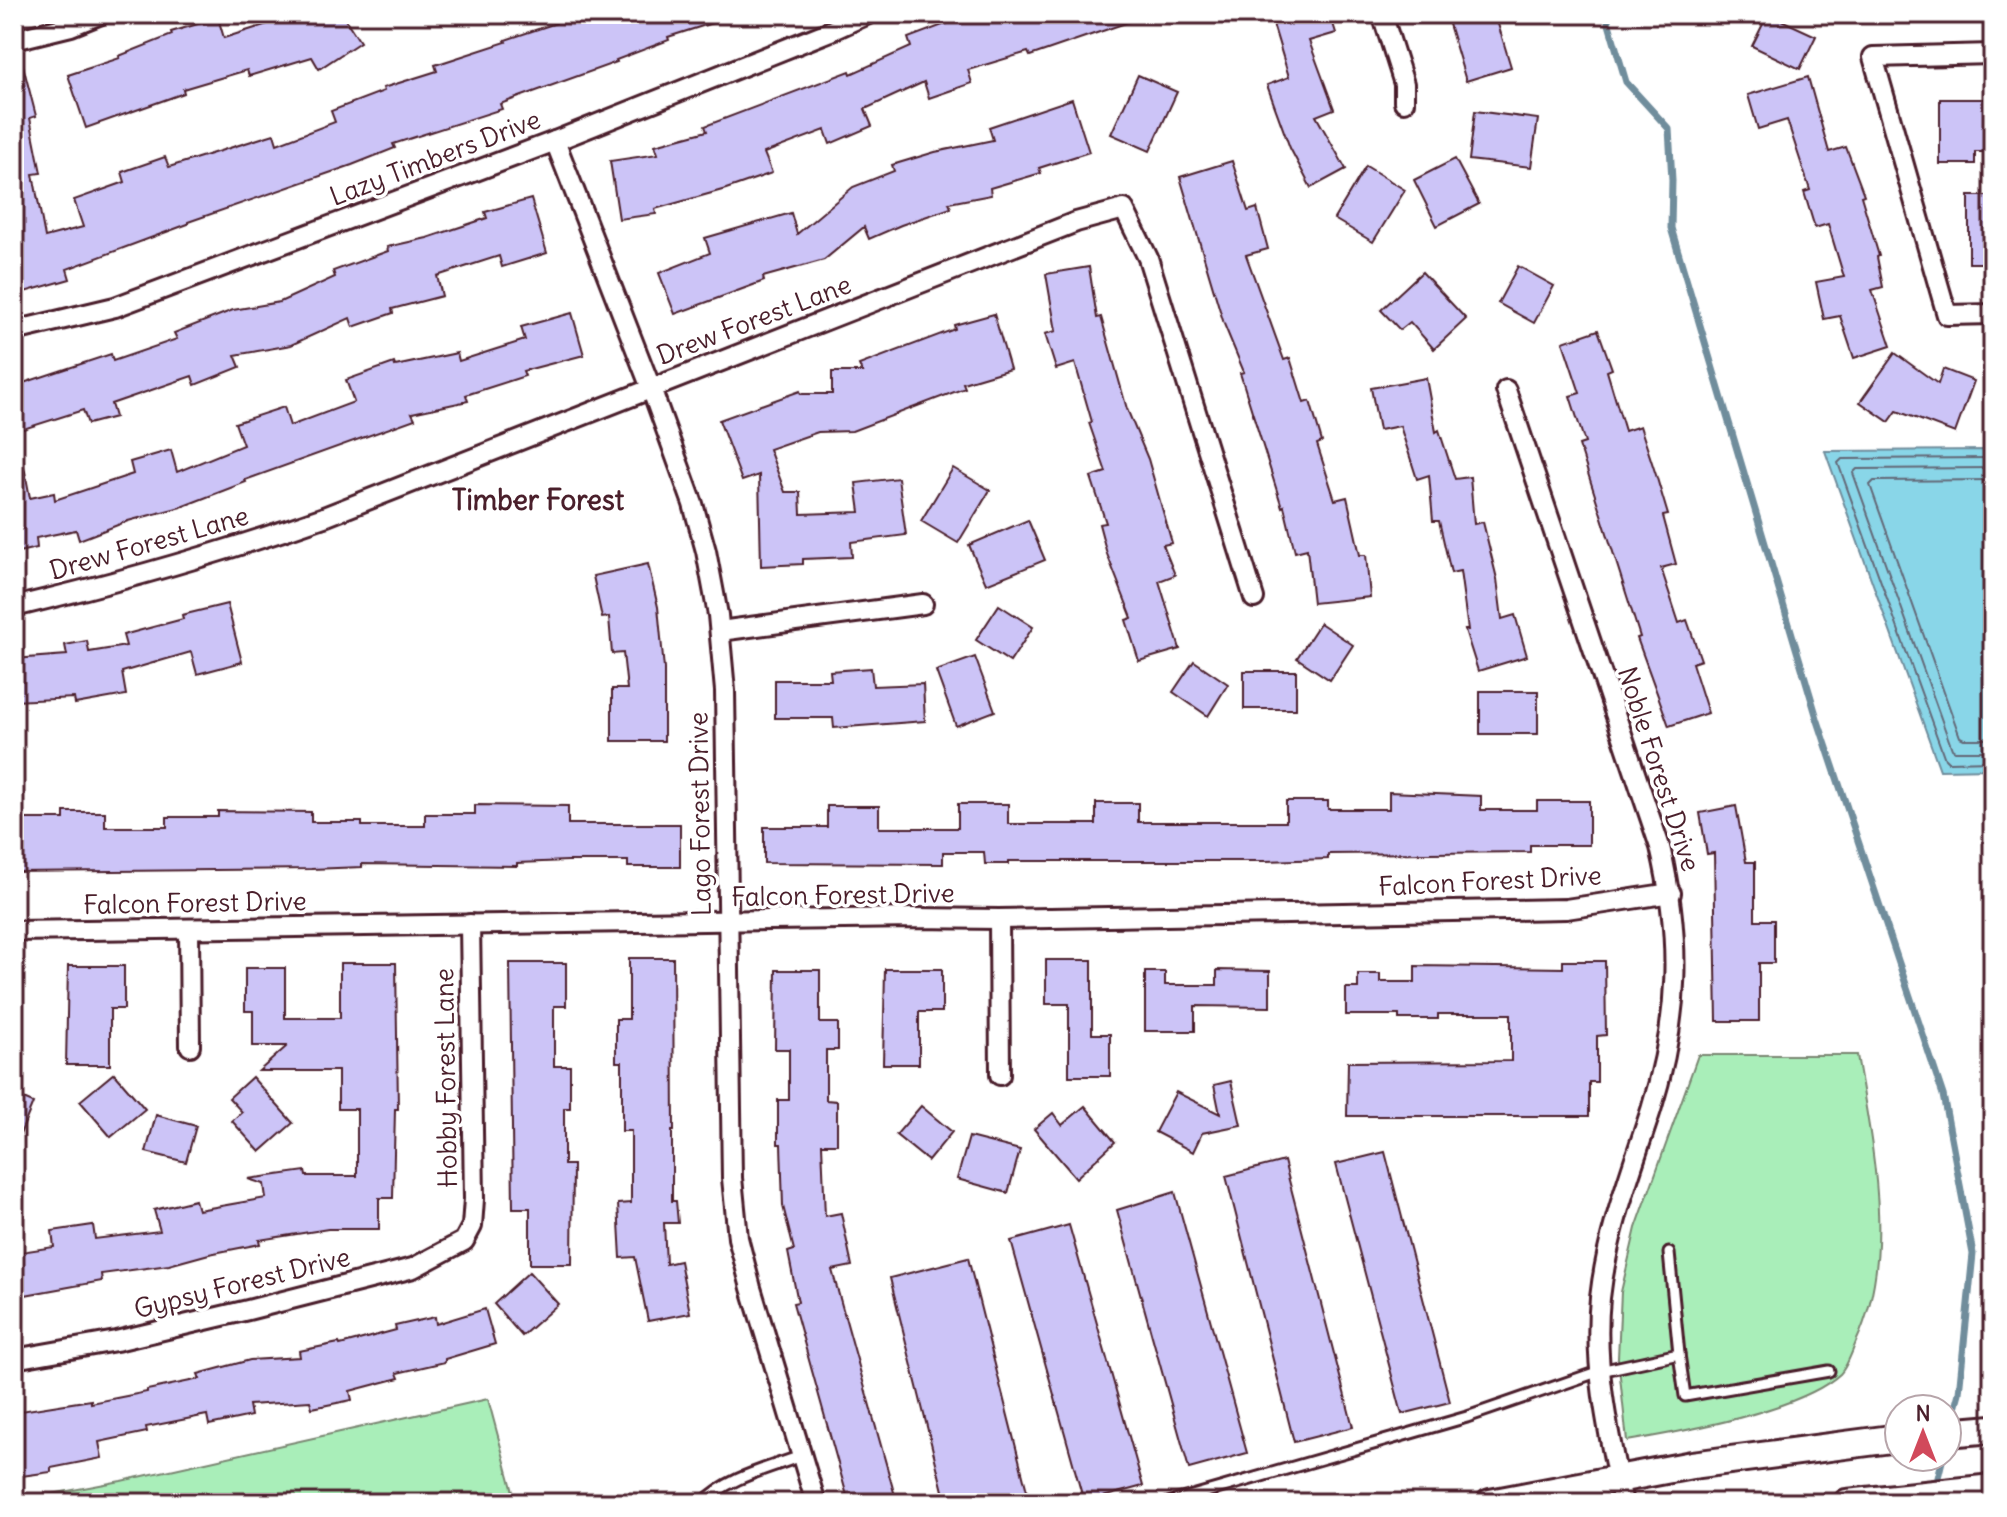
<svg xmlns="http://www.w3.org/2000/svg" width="2007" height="1517" viewBox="0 0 2007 1517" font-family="Delius,sans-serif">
<rect width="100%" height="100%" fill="#fff"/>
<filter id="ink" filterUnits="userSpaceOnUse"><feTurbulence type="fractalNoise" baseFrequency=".0125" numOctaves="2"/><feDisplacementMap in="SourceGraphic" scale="16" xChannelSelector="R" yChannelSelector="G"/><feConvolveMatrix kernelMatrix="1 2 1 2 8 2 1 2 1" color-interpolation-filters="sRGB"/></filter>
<g filter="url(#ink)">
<g fill="#a9eeb9" stroke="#7a8672" stroke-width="2">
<path d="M 1698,1055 L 1857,1055 C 1872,1146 1897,1255 1856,1342 C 1852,1352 1847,1367 1840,1374 C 1800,1411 1681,1432 1627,1441 L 1618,1358 L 1621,1292 L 1636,1228 Z"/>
<polygon points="488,1399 516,1503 14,1503 14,1501 121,1481"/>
</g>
<polygon fill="#89d6e8" stroke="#708d9c" stroke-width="2" points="1993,450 1993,769 1940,770 1825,451"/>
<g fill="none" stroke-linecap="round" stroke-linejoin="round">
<g stroke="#636877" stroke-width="2">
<polyline points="1993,458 1842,459 1838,463 1945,759 1948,762 1993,761"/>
<polyline points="1993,468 1857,469 1853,473 1952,749 1955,751 1993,751"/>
<polyline points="1993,480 1874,481 1870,485 1960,737 1964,739 1993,739"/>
</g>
<g stroke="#708d9c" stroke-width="7">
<polyline points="1606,14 1626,82 1669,129 1672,180 1671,228 1817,718 1943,1095 1973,1254 1959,1393 1950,1426"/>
<polyline points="1935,1490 1943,1457"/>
</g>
</g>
<g fill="#ccc4f7" stroke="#4a1f2b" stroke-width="2">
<polygon points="299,14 342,14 360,42 319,69 312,57 249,76 247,70 183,89 184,93 86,128 68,75 120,58 119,56 172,35 171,32 218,18 224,38"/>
<polygon points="567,14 727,14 728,18 668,37 669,40 616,60 617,62 500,104 502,109 393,144 395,148 352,165 188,222 188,224 67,269 70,279 14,295 14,55 20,54 36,116 30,118 41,173 33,174 45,237 83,227 74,200 125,182 122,172 165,157 169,167 274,134 277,144 335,122 331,111 384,91 383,88 437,71 435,65 506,42 505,40 556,23 555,18"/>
<polygon points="972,14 1146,16 1030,56 1028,52 968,70 972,83 929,98 924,82 865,109 872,126 830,144 825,130 764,153 772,173 726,189 655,209 656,214 619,219 610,161 658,154 655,145 707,131 705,126 850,71 851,74 911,47 908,38"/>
<polygon points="1270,14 1330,14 1336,33 1309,41 1334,109 1316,116 1346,169 1311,188 1290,148 1267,85 1289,77"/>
<polygon points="1446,14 1495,14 1511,67 1466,81"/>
<polygon points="1768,14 1816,36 1800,69 1752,46"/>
<polygon points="1138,75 1177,92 1150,151 1111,134"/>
<polygon points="1808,77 1829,152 1846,147 1864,195 1861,196 1879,256 1877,257 1883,287 1872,290 1891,346 1854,358 1840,316 1824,319 1816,282 1844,277 1828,224 1815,228 1804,192 1810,190 1787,120 1758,129 1748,95"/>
<polygon points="1072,99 1089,152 1039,168 1041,173 990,188 991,195 949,203 951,208 901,225 869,239 864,227 824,260 763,277 764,281 675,314 659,273 710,253 705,238 791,213 797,234 853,187 894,171 892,165 935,152 993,140 989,127"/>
<polygon points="1940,99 1993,99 1993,152 1975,152 1975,164 1940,164"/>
<polygon points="1475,111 1538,119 1531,167 1469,160"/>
<polygon points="1455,159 1479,204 1437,226 1414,180"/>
<polygon points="1232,161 1248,211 1257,208 1268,249 1246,255 1284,360 1290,358 1304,403 1310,401 1322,442 1317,444 1335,500 1347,497 1360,555 1366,555 1370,597 1313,603 1307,549 1295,552 1284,506 1282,507 1240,373 1244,372 1224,324 1180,177"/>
<polygon points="1366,166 1405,190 1373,242 1334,219"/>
<rect x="1969" y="196" width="24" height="67"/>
<polygon points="531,199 547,253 502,267 499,256 437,276 442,296 392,309 393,313 353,327 350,318 291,345 235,355 240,367 195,385 192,376 111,404 115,417 88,424 83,410 14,432 14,386 111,354 113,361 177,339 174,333 233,310 280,302 335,277 333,271 388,251 387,247 427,238 487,218 485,212"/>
<polygon points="1518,266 1554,286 1534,323 1498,303"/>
<polygon points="1089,267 1097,318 1101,317 1127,409 1148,459 1172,543 1163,545 1175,575 1159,581 1180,649 1139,661 1126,620 1132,618 1107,554 1099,524 1106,523 1091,477 1106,472 1089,423 1092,422 1075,363 1056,369 1045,334 1056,331 1046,274"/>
<polygon points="1422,272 1466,319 1434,349 1410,322 1400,330 1381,310"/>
<polygon points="572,313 584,355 523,371 525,376 466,395 468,401 412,413 415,419 245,480 246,482 181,507 128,521 79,540 76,530 36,538 37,548 14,553 14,462 23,461 30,498 54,493 55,500 133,474 130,462 171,450 177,472 243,445 235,423 284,407 290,426 354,402 346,380 394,363 395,366 457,353 459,361 525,340 521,327"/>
<polygon points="994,314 1010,369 963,383 965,388 852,431 818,432 769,449 785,492 800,492 801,514 860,512 856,483 898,478 906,535 851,542 852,557 803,559 803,564 761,566 759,475 742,481 719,420 800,391 801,394 832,394 832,372 862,372 859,365 955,329 954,325"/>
<polygon points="1598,330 1612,369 1607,371 1625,431 1640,426 1656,475 1668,515 1663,516 1676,564 1661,568 1679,623 1687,620 1701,660 1692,663 1708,713 1669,726 1637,638 1640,637 1579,445 1585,443 1570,396 1580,393 1563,342"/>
<polygon points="1895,353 1938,384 1943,369 1974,381 1955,433 1897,411 1889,422 1860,402"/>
<polygon points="1426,378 1436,432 1439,430 1455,479 1470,477 1474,524 1483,522 1497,579 1502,619 1515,615 1527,656 1478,671 1465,630 1468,630 1460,571 1451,573 1439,521 1433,521 1429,475 1417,479 1400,426 1379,430 1371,388"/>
<polygon points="953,468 990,490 958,543 921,521"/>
<polygon points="1028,520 1045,560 986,584 969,545"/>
<polygon points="648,564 658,607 664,669 664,741 612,741 612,689 627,689 623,653 612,654 609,617 602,618 593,576"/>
<polygon points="227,604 242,662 197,674 191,652 122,672 126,695 75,704 74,698 14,701 14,659 67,655 65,645 87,641 89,652 126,646 123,635 183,619 182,615"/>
<polygon points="999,605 1033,627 1010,662 976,640"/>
<polygon points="1320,623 1353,645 1330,680 1297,658"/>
<polygon points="975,657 995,711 956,726 936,671"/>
<polygon points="1194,661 1228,684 1208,716 1173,692"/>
<polygon points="871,668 873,686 923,684 925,721 834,728 833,718 775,718 775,680 831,680 830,671"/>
<rect x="1244" y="671" width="52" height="38"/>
<rect x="1480" y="691" width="58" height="43"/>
<polygon points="1389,792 1481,796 1481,810 1537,810 1537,801 1589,801 1589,845 1530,845 1530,852 1328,854 1328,859 1265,861 1009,861 1009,864 985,864 984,852 943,852 943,864 764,863 764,827 827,827 827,806 879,806 879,828 958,828 958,804 1008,804 1008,824 1096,824 1096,803 1138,803 1138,822 1286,822 1286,801 1328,801 1328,809 1389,809"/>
<polygon points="475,805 568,806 568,824 680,824 680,867 628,867 628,861 568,861 517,863 517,866 362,864 362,867 311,869 14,872 14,819 64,819 64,812 105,812 105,827 167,827 167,817 218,817 218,811 311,812 311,822 362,822 362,826 425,826 425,814 475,814"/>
<polygon points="1736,806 1746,862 1755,862 1755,920 1774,920 1774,963 1759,963 1759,1021 1717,1021 1714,853 1707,854 1700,813"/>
<polygon points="629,958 673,958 674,1131 672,1131 672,1201 676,1201 678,1223 664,1223 666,1264 680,1261 690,1313 648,1321 635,1257 621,1258 618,1204 631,1203 631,1131 622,1131 622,1062 616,1062 616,1019 629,1019"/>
<polygon points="1046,960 1092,960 1092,1034 1110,1034 1110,1076 1069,1076 1069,1004 1046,1004"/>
<polygon points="1563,961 1605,961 1606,1035 1597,1036 1597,1082 1589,1082 1589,1116 1347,1116 1348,1062 1511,1061 1511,1014 1438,1014 1438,1019 1399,1019 1399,1015 1346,1015 1346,988 1358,988 1358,974 1380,974 1380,982 1415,982 1415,966 1563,968"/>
<polygon points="340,963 396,963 398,1109 395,1109 393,1198 379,1198 379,1229 328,1229 259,1240 260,1244 209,1254 169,1265 101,1274 102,1281 14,1297 14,1253 54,1247 52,1231 93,1225 95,1239 160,1231 154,1210 195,1200 198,1210 266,1198 264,1184 248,1179 305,1171 306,1176 357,1176 357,1109 338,1109 338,1071 259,1071 287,1046 253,1046 253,1011 245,1011 245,968 285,968 285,1018 340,1018"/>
<polygon points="510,963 566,963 566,1006 554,1006 554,1066 570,1066 570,1108 564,1108 564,1165 573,1165 572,1264 530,1264 530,1208 513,1208"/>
<polygon points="68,966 124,966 124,1009 110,1009 110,1065 66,1065"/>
<polygon points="885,969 942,969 942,1012 919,1012 919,1064 883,1064"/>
<polygon points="776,970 820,970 820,1023 838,1023 838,1050 826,1050 826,1100 837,1101 837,1144 822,1144 825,1216 841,1213 852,1266 832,1270 897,1503 849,1503 793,1303 798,1302 788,1252 794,1250 783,1206 781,1144 778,1144 778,1100 789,1100 789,1049 775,1049"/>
<polygon points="1217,970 1270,971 1270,1007 1195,1006 1195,1031 1145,1031 1145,972 1165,972 1165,985 1217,985"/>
<polygon points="114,1073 145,1109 111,1137 80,1101"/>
<polygon points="252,1077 293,1123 260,1152 232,1121 242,1112 229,1098"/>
<polygon points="1231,1081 1241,1125 1202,1133 1193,1152 1155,1132 1176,1092 1220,1114 1214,1085"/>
<polygon points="14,1095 33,1103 14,1149"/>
<polygon points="921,1106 952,1132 928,1161 896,1135"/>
<polygon points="1085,1106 1115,1142 1076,1178 1034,1129 1053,1113 1062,1125"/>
<polygon points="156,1115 196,1126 186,1162 146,1152"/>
<polygon points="969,1137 1020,1150 1008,1193 957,1179"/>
<polygon points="1385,1152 1450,1402 1402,1414 1336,1164"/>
<polygon points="1284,1161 1353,1427 1294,1442 1226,1176"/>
<polygon points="1175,1192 1247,1453 1189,1469 1117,1210"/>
<polygon points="1069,1225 1143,1486 1084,1502 1011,1241"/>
<polygon points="968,1258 1030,1503 946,1503 890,1278"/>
<polygon points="529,1272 558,1304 522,1336 494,1304"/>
<polygon points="485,1309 495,1344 445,1359 445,1362 397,1373 399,1378 350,1391 352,1400 312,1408 310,1401 249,1405 251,1416 209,1425 207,1415 146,1427 147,1432 99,1442 102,1458 51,1468 51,1472 14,1477 14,1412 91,1400 91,1403 147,1392 147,1390 200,1379 198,1374 250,1360 300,1357 299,1351 339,1343 340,1345 396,1330 395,1326 435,1317 436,1324"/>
</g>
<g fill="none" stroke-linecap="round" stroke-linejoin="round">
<defs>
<g id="lane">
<polyline points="1679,1354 1685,1396 1829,1371"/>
<path d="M 703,1503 C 726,1478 769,1468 801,1456"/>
<polyline points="1168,1503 1467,1417 1600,1371 1679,1354 1669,1253"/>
</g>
<g id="street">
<polyline points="1382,14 1404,84 1404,102"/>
<polyline points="14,40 71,26 101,14"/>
<polyline points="1993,54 1873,57 1947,315 1993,314"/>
<polyline points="555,141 651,388 693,504 706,551 718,615 725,691 732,1178 738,1238 751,1288 816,1503"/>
<polyline points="14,331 115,307 555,141 828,32 868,14"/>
<path d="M 1506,390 L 1660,847 C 1682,940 1679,1019 1651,1110 C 1631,1172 1607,1233 1600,1298 C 1593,1366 1609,1436 1623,1503"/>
<path d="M 14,607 C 119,582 222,553 324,517 L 1076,222 L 1124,209 L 1148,258 L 1254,598"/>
<polyline points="720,631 923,604"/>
<polyline points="999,919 1000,1075"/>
<polyline points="189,929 190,1046"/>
<polyline points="14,931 915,918 999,919 1566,909 1671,893"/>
<polyline points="14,1359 116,1341 248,1310 413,1268 464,1241 472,1226 474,1199 470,924"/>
</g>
<g id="secondary">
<polyline points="1947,1433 1993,1429"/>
<polyline points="1490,1503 1692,1465 1899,1438"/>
<polyline points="1847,1503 1993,1488"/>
</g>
</defs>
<use href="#lane" stroke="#4a1f2b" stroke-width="15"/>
<use href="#street" stroke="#4a1f2b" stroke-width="24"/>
<use href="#secondary" stroke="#4a1f2b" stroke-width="32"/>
<use href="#lane" stroke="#fff" stroke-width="9"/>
<use href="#street" stroke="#fff" stroke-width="18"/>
<use href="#secondary" stroke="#fff" stroke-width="26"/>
</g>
</g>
<g text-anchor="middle" stroke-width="7" stroke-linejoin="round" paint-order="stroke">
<g font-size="26" fill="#4a1f2b" stroke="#fff">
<text transform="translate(435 158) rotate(-21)" y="9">Lazy Timbers Drive</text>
<text transform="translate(754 320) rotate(-21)" y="9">Drew Forest Lane</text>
<text transform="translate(149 543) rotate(-16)" y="9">Drew Forest Lane</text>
<text transform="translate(1659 769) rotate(72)" y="9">Noble Forest Drive</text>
<text transform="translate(700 814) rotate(-91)" y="9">Lago Forest Drive</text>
<text transform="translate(1490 881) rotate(-3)" y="9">Falcon Forest Drive</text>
<text transform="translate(843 895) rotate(-1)" y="9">Falcon Forest Drive</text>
<text transform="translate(195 903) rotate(-1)" y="9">Falcon Forest Drive</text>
<text transform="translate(446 1078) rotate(-91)" y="9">Hobby Forest Lane</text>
<text transform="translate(242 1283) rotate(-14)" y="9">Gypsy Forest Drive</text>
</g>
<g font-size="28" font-weight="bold" fill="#4a1f2b" stroke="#fff">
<text x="538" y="510">Timber Forest</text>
</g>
</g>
<rect width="2007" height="1517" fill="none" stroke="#fff" stroke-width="48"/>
<rect x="24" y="24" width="1959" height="1469" fill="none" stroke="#4a1f2b" stroke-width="3" filter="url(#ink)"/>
<g transform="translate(1923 1433)"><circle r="38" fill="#ffffff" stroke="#b7a5aa" stroke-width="2"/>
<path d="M0-6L14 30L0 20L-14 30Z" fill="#d1495b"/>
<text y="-12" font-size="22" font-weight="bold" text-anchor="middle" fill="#4a1f2b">N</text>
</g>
</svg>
